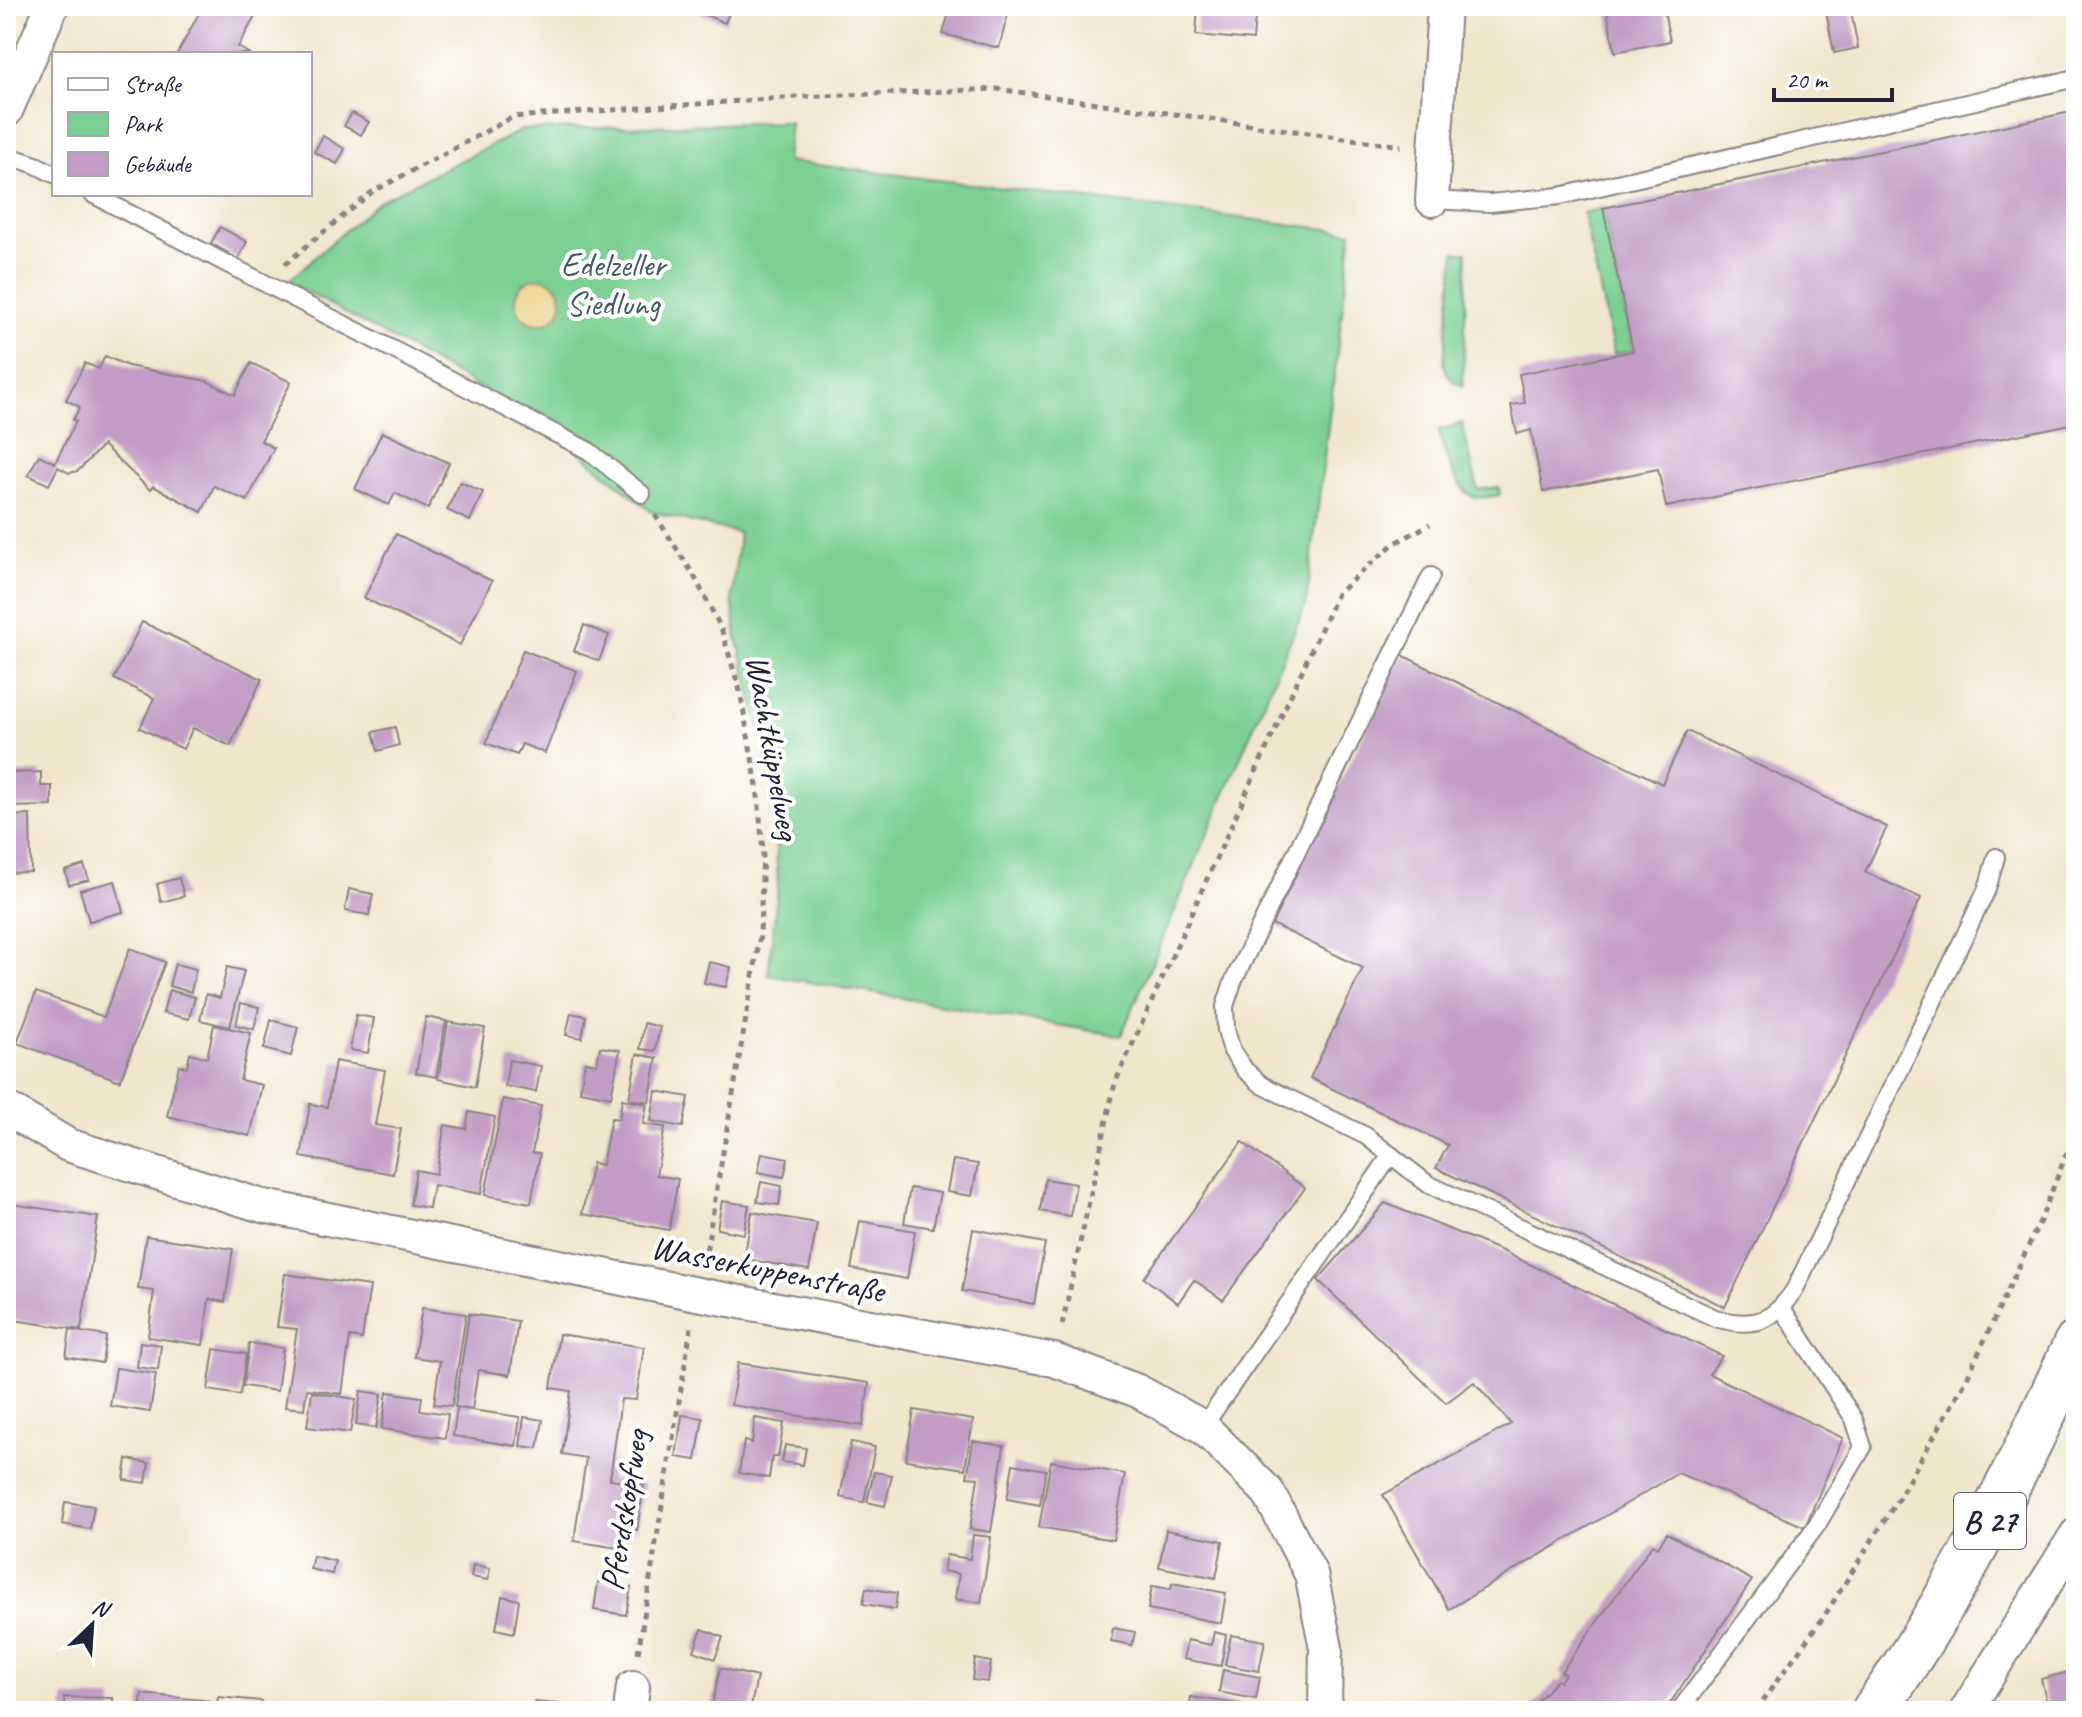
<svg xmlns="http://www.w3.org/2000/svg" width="2082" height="1717" viewBox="0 0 2082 1717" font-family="Caveat,sans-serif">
<rect width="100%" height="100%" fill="#fff"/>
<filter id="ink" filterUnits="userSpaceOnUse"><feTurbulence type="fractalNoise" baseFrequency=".0125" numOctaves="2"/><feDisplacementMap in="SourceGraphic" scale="16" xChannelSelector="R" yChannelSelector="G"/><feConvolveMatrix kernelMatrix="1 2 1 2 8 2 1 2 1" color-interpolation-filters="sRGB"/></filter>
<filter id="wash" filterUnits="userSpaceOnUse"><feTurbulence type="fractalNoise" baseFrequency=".006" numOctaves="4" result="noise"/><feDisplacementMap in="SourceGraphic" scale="32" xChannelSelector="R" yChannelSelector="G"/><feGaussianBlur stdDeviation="1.8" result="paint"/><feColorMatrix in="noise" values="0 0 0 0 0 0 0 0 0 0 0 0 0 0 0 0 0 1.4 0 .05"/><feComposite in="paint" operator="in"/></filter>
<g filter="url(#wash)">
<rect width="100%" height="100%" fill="#f0e6cc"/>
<g fill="#7bd093" stroke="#4e7967" stroke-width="2">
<polygon points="790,122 786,161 1352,232 1306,604 1121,1036 768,975 778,885 772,776 737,638 732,598 739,533 652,512 545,424 288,281 379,201 522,130"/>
<polygon points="1603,208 1633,351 1614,354 1583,213"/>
<path d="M 1455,252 L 1467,252 L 1463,386 C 1451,382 1446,375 1444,363 Z"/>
<path d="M 1462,423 L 1478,490 L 1499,487 L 1500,495 C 1493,496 1482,499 1475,497 C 1456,493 1442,446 1439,430 Z"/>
</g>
<circle fill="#eeda9e" stroke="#887e6c" stroke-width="2" cx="539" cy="301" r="23"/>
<g id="blocks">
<g fill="#c39dc6">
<polygon points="203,6 261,6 238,47 250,54 177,54"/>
<polygon points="683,6 732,6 725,23"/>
<polygon points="951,6 1010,6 999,48 943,34"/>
<polygon points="1198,6 1256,6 1253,40 1196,35"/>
<polygon points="1606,6 1624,6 1624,10 1663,6 1670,41 1615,52"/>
<polygon points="1825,6 1850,6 1858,48 1834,53"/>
<polygon points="2076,111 2076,423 1666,507 1658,469 1543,492 1531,430 1517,434 1511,405 1525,403 1519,374 1633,351 1603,208"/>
<polygon points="352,113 369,122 361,135 344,126"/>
<polygon points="323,136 345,149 337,164 314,152"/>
<polygon points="220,227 247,242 238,259 211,243"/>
<polygon points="105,356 128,366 207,381 235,395 251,363 291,382 261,441 274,448 247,501 214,486 202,512 153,486 150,490 103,445 78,471 69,473 58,467 49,485 28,475 39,455 55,463 76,421 73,420 80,407 66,400 85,363 99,369"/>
<polygon points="382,432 449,463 428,509 395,493 389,505 355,489"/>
<polygon points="460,482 483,492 470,521 447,510"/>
<polygon points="396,534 492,581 460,645 364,598"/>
<polygon points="142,622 262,679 230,746 193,728 183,749 140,728 154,698 114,679"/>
<polygon points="584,625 609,635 599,661 574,651"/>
<polygon points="523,650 577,671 545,753 522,744 517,755 486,743"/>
<polygon points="1402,655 1662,784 1687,731 1887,827 1865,872 1921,898 1725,1307 1436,1168 1448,1145 1310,1078 1363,968 1272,924"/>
<polygon points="395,727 399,745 378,751 373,732"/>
<polygon points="41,772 41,786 52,786 52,806 6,807 6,773"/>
<polygon points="30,815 31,872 6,873 6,816"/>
<polygon points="84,865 89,880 69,885 65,871"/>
<polygon points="179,878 184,896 161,902 157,884"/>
<polygon points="115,881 123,912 89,921 80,890"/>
<polygon points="349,889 373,894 369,915 345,911"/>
<polygon points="130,948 165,962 120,1081 17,1043 36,992 104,1017"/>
<polygon points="709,962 731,967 726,987 704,983"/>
<polygon points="175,964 196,969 191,992 169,986"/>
<polygon points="227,967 244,971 230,1027 200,1020 206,994 220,998"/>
<polygon points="169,990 195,997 189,1019 163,1013"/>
<polygon points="241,1003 259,1007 254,1029 236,1025"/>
<polygon points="571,1013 586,1016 582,1038 566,1035"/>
<polygon points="356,1015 374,1018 368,1053 350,1050"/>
<polygon points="426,1017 446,1021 436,1077 416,1073"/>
<polygon points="271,1020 298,1027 291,1056 264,1049"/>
<polygon points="448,1022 485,1028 475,1087 438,1079"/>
<polygon points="644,1023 660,1027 655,1051 640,1049"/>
<polygon points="214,1025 251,1033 240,1080 262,1085 250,1136 167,1116 179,1065 187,1067 190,1053 207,1058"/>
<polygon points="600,1047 620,1050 611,1097 580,1091 585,1062 597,1064"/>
<polygon points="637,1054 657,1058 649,1102 629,1099"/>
<polygon points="509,1060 541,1066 536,1092 505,1086"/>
<polygon points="335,1061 385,1070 375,1125 401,1129 393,1174 301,1157 310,1104 327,1107"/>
<polygon points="656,1091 689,1097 683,1127 651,1121"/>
<polygon points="503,1099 541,1106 532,1153 540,1154 531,1203 485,1195"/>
<polygon points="622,1099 647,1104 643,1124 665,1127 656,1175 678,1179 669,1230 582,1214 592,1163 602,1165 611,1118 619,1119"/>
<polygon points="469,1112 495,1117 481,1194 433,1185 429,1208 410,1205 416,1170 436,1174 445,1125 466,1129"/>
<polygon points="1242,1142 1305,1188 1223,1300 1194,1280 1178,1303 1144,1278"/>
<polygon points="762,1153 788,1158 784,1177 758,1172"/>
<polygon points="953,1160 978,1164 972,1196 947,1192"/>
<polygon points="1045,1179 1076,1184 1070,1216 1040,1211"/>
<polygon points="761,1182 782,1186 779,1205 757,1202"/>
<polygon points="910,1188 940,1193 933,1228 904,1223"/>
<polygon points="722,1201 749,1205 744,1234 717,1229"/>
<polygon points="1385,1203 1502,1251 1722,1356 1709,1374 1843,1438 1805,1527 1678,1473 1449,1609 1383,1495 1511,1424 1474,1382 1446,1403 1318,1280"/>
<polygon points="12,1204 98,1217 81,1330 6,1319 6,1245"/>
<polygon points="752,1212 817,1223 809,1270 744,1259"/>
<polygon points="860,1221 915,1231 907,1279 851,1269"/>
<polygon points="973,1229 1045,1243 1034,1304 962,1291"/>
<polygon points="146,1236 233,1249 225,1302 209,1299 203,1345 148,1337 154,1291 138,1289"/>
<polygon points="285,1274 370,1286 362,1339 350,1337 342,1394 307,1389 304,1409 285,1407 297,1329 277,1327"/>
<polygon points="422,1308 466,1314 452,1406 434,1404 440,1361 414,1357"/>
<polygon points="469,1314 518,1321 510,1375 478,1370 472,1409 455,1407"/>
<polygon points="70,1330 106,1336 102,1363 66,1357"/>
<polygon points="559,1334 644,1347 636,1400 621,1399 610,1479 644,1484 637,1530 628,1529 625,1549 574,1541 586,1458 562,1454 571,1391 551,1388"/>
<polygon points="140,1342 161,1345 158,1370 137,1367"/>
<polygon points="249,1343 283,1348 277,1391 243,1386"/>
<polygon points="214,1349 246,1354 240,1395 208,1390"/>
<polygon points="738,1363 869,1383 863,1426 731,1405"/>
<polygon points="116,1368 156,1374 150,1412 110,1406"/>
<polygon points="361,1391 382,1394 376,1428 356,1425"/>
<polygon points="312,1392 356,1399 350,1433 307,1427"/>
<polygon points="387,1392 422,1397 420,1410 448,1414 445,1438 382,1429"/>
<polygon points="457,1408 520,1417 516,1446 453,1436"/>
<polygon points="914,1410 973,1420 965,1469 906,1460"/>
<polygon points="682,1415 703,1418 696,1460 676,1457"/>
<polygon points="524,1417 543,1420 538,1448 520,1446"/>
<polygon points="755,1418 784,1423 778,1457 772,1457 769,1478 739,1473 744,1441 752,1443"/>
<polygon points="973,1441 1004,1446 991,1532 970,1529 978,1478 967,1477"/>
<polygon points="851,1442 875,1447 864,1502 840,1497"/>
<polygon points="785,1445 806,1448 803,1465 782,1462"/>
<polygon points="127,1459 149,1463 146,1483 124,1480"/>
<polygon points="1051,1461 1125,1474 1113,1540 1039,1527"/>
<polygon points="1013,1464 1046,1470 1040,1505 1007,1499"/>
<polygon points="874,1472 892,1475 885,1506 867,1502"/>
<polygon points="65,1502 94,1506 90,1529 62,1524"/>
<polygon points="1166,1530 1223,1541 1216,1578 1159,1567"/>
<polygon points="1667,1533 1752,1580 1665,1711 1528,1711 1557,1680 1560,1682 1565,1674 1561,1672 1653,1544 1658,1547"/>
<polygon points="973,1535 991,1537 981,1603 955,1599 959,1574 943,1571 946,1555 970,1559"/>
<polygon points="313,1556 335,1561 332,1574 310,1569"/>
<polygon points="473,1565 490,1568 488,1580 471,1577"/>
<polygon points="598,1582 631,1587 626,1615 594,1610"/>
<polygon points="1172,1583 1226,1593 1221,1623 1148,1609 1152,1586 1171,1589"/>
<polygon points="866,1588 897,1593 895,1609 863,1604"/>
<polygon points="502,1596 519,1600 514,1633 496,1629"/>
<polygon points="1113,1628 1135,1632 1132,1645 1111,1641"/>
<polygon points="702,1629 723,1637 715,1659 694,1651"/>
<polygon points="1214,1632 1226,1635 1221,1666 1183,1659 1187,1640 1211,1645"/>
<polygon points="1231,1635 1265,1641 1259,1671 1225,1665"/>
<polygon points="975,1659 991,1662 988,1682 972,1680"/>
<polygon points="720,1668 757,1677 750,1711 734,1711 712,1706"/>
<polygon points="1223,1670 1260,1677 1256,1699 1219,1692"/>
<polygon points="2076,1670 2076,1711 2049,1711 2041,1679"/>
<polygon points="142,1694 211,1701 210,1711 140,1711"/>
<polygon points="64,1697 113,1698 113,1711 64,1711"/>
<polygon points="218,1697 261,1701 260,1711 216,1711"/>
<polygon points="1191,1697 1253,1706 1253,1711 1189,1711"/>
<polygon points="534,1702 593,1707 593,1711 533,1711"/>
</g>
</g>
</g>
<g filter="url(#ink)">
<use href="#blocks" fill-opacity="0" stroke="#898484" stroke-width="2"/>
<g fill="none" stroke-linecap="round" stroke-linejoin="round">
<defs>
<g id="service">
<polyline points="6,155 36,165 54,174"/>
<polyline points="92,194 589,451 642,494"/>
<polyline points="1432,200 1490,203 1560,196 2076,78"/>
<path d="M 1431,576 L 1233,982 L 1225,1006 L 1226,1030 L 1232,1051 L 1245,1070 L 1262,1085 L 1366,1136 L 1428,1184 L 1715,1318 C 1754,1329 1773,1322 1795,1289 L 1987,889 L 1996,857"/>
<polyline points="1203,1427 1391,1155"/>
<polyline points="1679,1711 1817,1525 1863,1447 1854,1419 1782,1308"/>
</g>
<g id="minor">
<polyline points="6,111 52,6"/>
<polyline points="1432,200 1444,6"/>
<polyline points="6,1108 68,1145 259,1205 697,1294 1054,1360 1138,1391 1203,1427 1268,1492 1311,1574 1326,1648 1325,1711"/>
<polyline points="630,1711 633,1687"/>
<polyline points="1966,1711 2076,1535"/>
</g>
<path id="trunk" d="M 1874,1711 C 1955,1596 2018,1471 2076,1344"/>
</defs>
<use href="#service" stroke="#898484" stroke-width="20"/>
<use href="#minor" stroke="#898484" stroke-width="36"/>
<use href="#trunk" stroke="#898484" stroke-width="48"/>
<g stroke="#898484" stroke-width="5" stroke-dasharray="6 6" stroke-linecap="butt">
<polyline points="285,264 372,192 513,117 797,97 997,89 1401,146"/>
<polyline points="655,515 693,574 721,628 740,691 757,786 763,851 760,936 705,1258"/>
<polyline points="1062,1325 1115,1083 1206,881 1337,594 1392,545 1430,524"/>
<polyline points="638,1653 691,1327"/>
<polyline points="1755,1711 1823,1618 1898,1499 1965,1382 2041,1219 2076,1129"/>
</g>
<use href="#service" stroke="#fff" stroke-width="16"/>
<use href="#minor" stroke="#fff" stroke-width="32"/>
<use href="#trunk" stroke="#fff" stroke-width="44"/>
</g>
</g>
<g text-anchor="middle" stroke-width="8" stroke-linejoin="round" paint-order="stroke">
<rect fill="#fff" stroke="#646476" stroke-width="2" x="1954" y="1493" width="72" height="56" rx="6"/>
<g font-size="32" font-weight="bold" fill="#22223b">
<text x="1990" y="1532">B 27</text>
</g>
<g font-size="34" fill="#415f5a" stroke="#fff">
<text x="613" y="276">Edelzeller<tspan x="613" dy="39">Siedlung</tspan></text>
</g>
<g font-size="34" fill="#22223b" stroke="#fff">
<text transform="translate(774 747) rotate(80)" y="12">Wachtküppelweg</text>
<text transform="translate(768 1268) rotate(11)" y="12">Wasserkuppenstraße</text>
<text transform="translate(623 1510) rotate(-81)" y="12">Pferdskopfweg</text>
</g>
</g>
<rect width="2082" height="1717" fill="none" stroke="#fff" stroke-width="32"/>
<rect x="52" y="52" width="260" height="144" fill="#ffffff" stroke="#a7a7b1" stroke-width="2"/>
<rect x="68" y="78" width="40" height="12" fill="#ffffff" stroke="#a7a7b1" stroke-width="2"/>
<text x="124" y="92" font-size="24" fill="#22223b">Straße</text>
<rect x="68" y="112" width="40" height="24" fill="#7bd093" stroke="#a7a7b1" stroke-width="2"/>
<text x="124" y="132" font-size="24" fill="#22223b">Park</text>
<rect x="68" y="152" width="40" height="24" fill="#c39dc6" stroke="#a7a7b1" stroke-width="2"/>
<text x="124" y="172" font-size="24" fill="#22223b">Gebäude</text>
<g transform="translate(92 1625) rotate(25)" stroke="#ffffff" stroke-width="6" paint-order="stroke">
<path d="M0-6L14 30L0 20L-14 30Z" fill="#22223b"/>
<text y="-12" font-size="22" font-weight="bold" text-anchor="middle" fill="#22223b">N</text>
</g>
<path d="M1774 88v12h118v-12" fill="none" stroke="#22223b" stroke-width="4"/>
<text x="1786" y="88" font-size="24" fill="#22223b" stroke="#ffffff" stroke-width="6" paint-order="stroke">20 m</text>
</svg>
